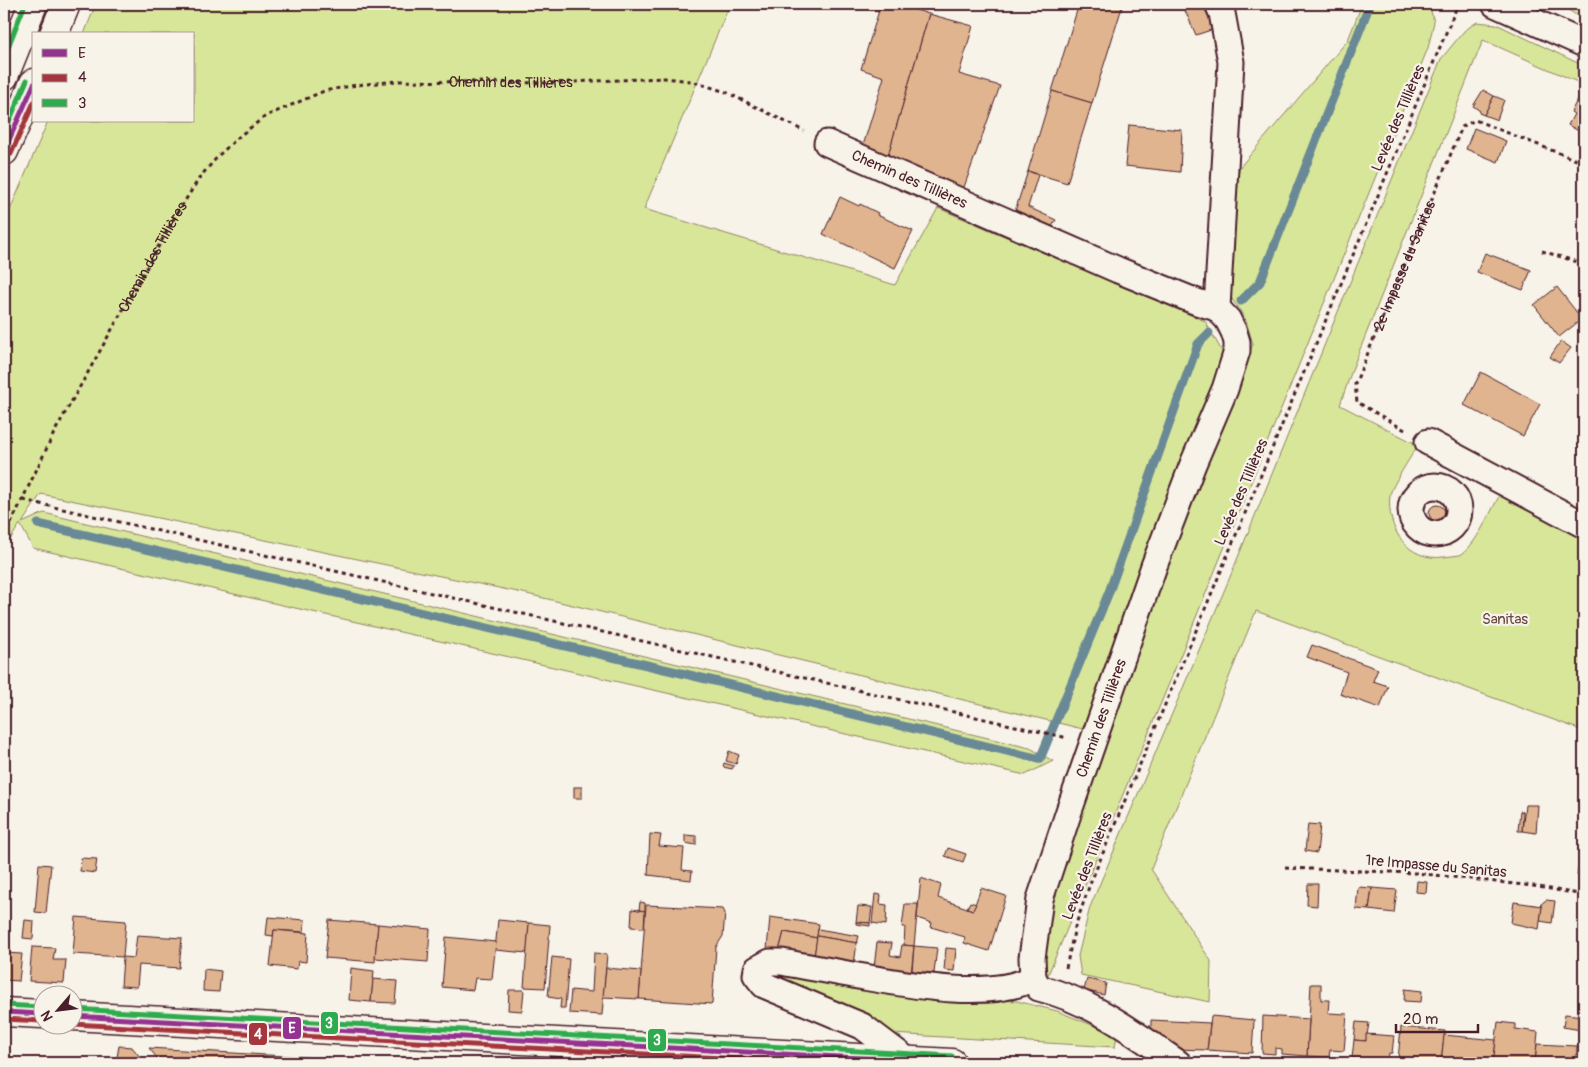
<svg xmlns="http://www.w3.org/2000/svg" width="1588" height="1067" viewBox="0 0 1588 1067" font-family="Pangolin,sans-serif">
<rect width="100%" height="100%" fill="#f7f3e8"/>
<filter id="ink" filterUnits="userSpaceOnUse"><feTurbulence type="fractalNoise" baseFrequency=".02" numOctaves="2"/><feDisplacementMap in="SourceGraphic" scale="10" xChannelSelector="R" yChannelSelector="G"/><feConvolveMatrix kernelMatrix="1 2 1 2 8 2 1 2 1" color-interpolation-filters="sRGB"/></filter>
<g filter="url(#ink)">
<g fill="#d8e69a" stroke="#918262">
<polygon points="96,4 730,4 644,209 895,285 938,208 1205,321 1224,355 1083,729 523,593 41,494 22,523 44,513 1030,748 1053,761 1025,775 33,548 20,524 4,549 4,224 48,121 194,121 194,34 84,34"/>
<polygon points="1362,4 1429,4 1434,22 1428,48 1168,686 1045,982 1039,952 1051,900 1179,525 1253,344 1245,318 1230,296 1239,168 1348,40"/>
<polygon points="1559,4 1584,4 1584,20"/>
<path d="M 1477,22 L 1496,24 L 1584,66 L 1584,85 L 1483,40 L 1353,367 L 1340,405 L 1418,445 C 1412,455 1391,487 1390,495 C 1386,529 1408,562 1444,557 C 1449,556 1455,556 1460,555 C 1475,548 1493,506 1502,491 L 1584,535 L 1584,731 L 1256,611 L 1151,869 L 1211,961 L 1210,1002 L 1081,975 L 1078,956 L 1090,907 L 1230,577 L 1441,59 L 1464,31 Z"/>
<polygon points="778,973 969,998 1017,1001 1057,1011 1117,1035 1115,1047 892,1034 769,976"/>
</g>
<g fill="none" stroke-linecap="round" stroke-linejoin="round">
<g stroke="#6b8996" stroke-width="9">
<polyline points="1241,301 1260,282 1370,4"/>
<polyline points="38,524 677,672 1040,759 1109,592 1198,344 1209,333"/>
</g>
</g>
<g fill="#dfb48f" stroke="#4a1f2b">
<polygon points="851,4 881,4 878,12"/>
<polygon points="881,4 897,4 929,14 887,159 862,149 884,77 861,69"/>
<polygon points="1079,4 1123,4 1092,103 1052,91"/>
<polygon points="1182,4 1207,4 1214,29 1196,35"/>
<polygon points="929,14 973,26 959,74 1000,86 963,190 887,159"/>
<polygon points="1584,87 1584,134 1568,125 1574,114 1571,112"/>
<polygon points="1483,90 1494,96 1484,115 1479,113 1480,111 1473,106"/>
<polygon points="1052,91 1092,103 1067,183 1028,171"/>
<polygon points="1494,96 1504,100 1497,120 1484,115"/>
<polygon points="1129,125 1182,130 1180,172 1125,166"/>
<polygon points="1474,128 1506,141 1498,162 1466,149"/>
<polygon points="1028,171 1038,175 1028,207 1056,220 1051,228 1015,211"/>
<polygon points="840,197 859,206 860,204 878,213 877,215 913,231 895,268 823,234"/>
<polygon points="1485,253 1531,270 1523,290 1477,272"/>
<polygon points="1557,287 1582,319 1559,337 1534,305"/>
<polygon points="1561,341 1571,348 1559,363 1550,357"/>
<polygon points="1481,372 1540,404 1523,436 1464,405"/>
<circle cx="1437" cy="513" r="8"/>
<polygon points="1312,645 1378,669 1373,681 1388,686 1380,708 1340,694 1347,672 1307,657"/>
<polygon points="729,751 739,755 736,764 726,761"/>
<polygon points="724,763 734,766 732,769 723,767"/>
<rect x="574" y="787" width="8" height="11"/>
<polygon points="1525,805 1538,805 1536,833 1522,831"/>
<polygon points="1520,811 1523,812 1522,831 1518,831"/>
<polygon points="1308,824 1320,825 1317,853 1305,851"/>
<polygon points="650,834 661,835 659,846 684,848 682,870 692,871 691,880 648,875"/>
<polygon points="685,835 696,836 696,845 685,843"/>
<polygon points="948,848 966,854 963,862 945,856"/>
<polygon points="1581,851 1584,852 1584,876 1577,875"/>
<polygon points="81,858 97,859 95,873 80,871"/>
<polygon points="39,864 51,865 46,913 35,912"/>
<polygon points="921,878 941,885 938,898 973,910 981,888 1006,896 989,951 964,943 965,937 931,927 932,923 917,918"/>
<polygon points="1417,881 1427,882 1426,893 1416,892"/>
<polygon points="1308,884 1318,884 1317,906 1307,905"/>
<polygon points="1358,887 1372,888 1369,910 1356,909"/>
<polygon points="1372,888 1397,890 1394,913 1369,910"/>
<polygon points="875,894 881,895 880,904 887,905 886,925 872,923"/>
<polygon points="1546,900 1555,901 1552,923 1540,921 1542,906 1540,905"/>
<polygon points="640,902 645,903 645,911 639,910"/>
<polygon points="970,902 976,904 973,910 967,908"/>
<polygon points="1514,902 1542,906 1539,929 1511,923"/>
<polygon points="905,904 918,904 914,946 904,945 905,927 902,927"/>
<polygon points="646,905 723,909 725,913 723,936 716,947 712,1004 639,999"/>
<polygon points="858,906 872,907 870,923 856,922"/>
<polygon points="632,909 645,911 644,928 631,927"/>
<polygon points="76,917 126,921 123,957 73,954"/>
<polygon points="268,917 305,920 304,932 274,930 273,936 266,935"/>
<polygon points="770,917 819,924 817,938 784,932 779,951 767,949"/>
<polygon points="25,920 34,921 33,939 23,938"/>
<polygon points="329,920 378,924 375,962 325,958"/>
<polygon points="498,920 529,923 527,953 495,950"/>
<polygon points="856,922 870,923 870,926 856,924"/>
<polygon points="529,923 550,925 545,988 524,987"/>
<polygon points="378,924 430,929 428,962 375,958"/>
<polygon points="818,929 859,936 857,943 817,936"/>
<polygon points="274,930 308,933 306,962 298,961 297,969 270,966"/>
<polygon points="784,932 817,938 814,957 779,951"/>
<polygon points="137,935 182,938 179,968 139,965 137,987 121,986 123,957 134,958"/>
<polygon points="817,936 857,943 854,964 814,957"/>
<polygon points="446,937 496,942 492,979 475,978 473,990 442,987"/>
<polygon points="877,942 892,943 890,955 900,957 902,945 914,946 911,975 874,968"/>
<polygon points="914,946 937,948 934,973 912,971"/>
<polygon points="32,947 55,948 53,960 66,960 64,983 29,981"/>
<polygon points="946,948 956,949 954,971 944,970"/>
<polygon points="4,953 22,954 19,981 4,980"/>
<polygon points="594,953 607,954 602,1015 569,1013 571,990 592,992"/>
<polygon points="552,957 569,959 565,1008 560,1008 561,999 548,997"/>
<polygon points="351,968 374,971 371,1002 349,1000"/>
<polygon points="606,968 641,971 639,999 603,997"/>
<polygon points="204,969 221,971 219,992 203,991"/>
<polygon points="373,979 397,981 395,1003 371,1002"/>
<polygon points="1087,979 1106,983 1104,995 1084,990"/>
<polygon points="1311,984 1321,984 1321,1000 1329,1000 1328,1013 1347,1014 1344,1051 1330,1050 1329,1057 1307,1056"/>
<polygon points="1405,989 1422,991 1421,1002 1404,1001"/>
<polygon points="509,990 524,990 522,1011 508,1010"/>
<polygon points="1565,1014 1583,1016 1581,1030 1563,1027"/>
<polygon points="1211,1016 1254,1020 1252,1053 1207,1050"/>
<polygon points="1263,1016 1309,1019 1307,1056 1282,1054 1282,1049 1275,1048 1275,1054 1262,1053"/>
<polygon points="1151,1020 1210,1023 1207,1050 1174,1049 1151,1033"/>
<polygon points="1356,1022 1369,1023 1366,1041 1354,1040"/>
<polygon points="1498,1022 1515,1024 1515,1029 1538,1032 1535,1063 1493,1063"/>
<polygon points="1401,1027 1445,1031 1441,1063 1398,1060"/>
<polygon points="1366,1034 1394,1036 1392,1053 1389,1053 1388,1060 1352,1058 1354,1040 1366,1041"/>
<polygon points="1444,1035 1496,1040 1493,1063 1441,1063"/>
<polygon points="1537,1044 1577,1046 1576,1063 1535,1063"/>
<polygon points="119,1046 132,1047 145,1063 116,1063"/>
<polygon points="149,1048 199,1051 266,1055 265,1063 161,1063"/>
<polygon points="266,1055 267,1055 357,1060 357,1063 265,1063"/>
</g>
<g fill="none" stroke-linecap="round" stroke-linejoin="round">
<defs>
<g id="street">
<polyline points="1495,4 1584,44"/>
<path id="s3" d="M 827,143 L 1118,270 L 1197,302 L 1217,308"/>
<polyline points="1428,442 1584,525"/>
<circle cx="1435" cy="510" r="24"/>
<path d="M 907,1060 L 862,1026 L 764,985 L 756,975 L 757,969 L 770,962 L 782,962 C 807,967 833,971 858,976 C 904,984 991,1001 1033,978"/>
<path id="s4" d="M 1178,1063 C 1134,1033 1092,1001 1039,988 L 1033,978 L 1032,958 L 1040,899 L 1069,811 L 1154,566 L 1193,464 L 1225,389 L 1237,351 L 1237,342 L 1234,332 L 1228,320 L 1217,308 L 1231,62 L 1222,13 L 1218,4"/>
</g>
<g id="primary">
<polyline points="4,1012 42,1014"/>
<polyline points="72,1016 952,1063"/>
</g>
<g id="highway">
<polyline points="54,34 66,4"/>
<polyline points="4,76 33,4"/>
<polyline points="4,151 34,83"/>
</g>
</defs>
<use href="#street" stroke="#4a1f2b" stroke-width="29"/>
<use href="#primary" stroke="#4a1f2b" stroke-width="31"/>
<use href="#highway" stroke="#4a1f2b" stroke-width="31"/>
<g stroke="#4a1f2b" stroke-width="3" stroke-dasharray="4 4" stroke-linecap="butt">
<polyline points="1542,251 1584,264"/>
<path id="s1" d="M 1405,430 L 1357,402 L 1355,384 L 1462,127 L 1475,120 L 1584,163"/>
<polyline points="23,500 1068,738"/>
<path id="s2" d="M 4,538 L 54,433 L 176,215 L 200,177 L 219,155 L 242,134 L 266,116 L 324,91 L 356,85 L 397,81 L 549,83 L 665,78 L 691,81 L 726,92 L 804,131"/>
<polyline points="1285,868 1416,873 1533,886 1584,895"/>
<polyline points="1066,968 1075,927 1090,884 1458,4"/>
</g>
<use href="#street" stroke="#f7f3e8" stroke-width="25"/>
<use href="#primary" stroke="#f7f3e8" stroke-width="28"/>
<use href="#highway" stroke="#f7f3e8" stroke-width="28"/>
<defs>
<g id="bus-1">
<polyline points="4,151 34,84"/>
<polyline points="4,1012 42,1014"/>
<polyline points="72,1016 952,1063"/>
</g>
<g id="bus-2">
<polyline points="11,154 34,102"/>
<polyline points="4,1019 42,1021"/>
<polyline points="72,1024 816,1063"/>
</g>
<g id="bus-3">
<polyline points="4,57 25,4"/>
<polyline points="4,133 27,80"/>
<polyline points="4,1005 42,1007"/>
<polyline points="72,1009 952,1056"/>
</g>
</defs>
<use href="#bus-1" stroke="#f7f3e8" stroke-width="9"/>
<use href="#bus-2" stroke="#f7f3e8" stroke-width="9"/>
<use href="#bus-3" stroke="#f7f3e8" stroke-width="9"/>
<use href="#bus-1" stroke="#93338f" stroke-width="5"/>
<use href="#bus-2" stroke="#a5363d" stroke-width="5"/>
<use href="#bus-3" stroke="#2eab4e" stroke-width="5"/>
</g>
</g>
<g text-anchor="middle" stroke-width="4.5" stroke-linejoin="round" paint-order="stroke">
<g font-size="15" fill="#4a1f2b" stroke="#f7f3e8">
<text dy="5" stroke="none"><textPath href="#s2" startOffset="752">Chemin des Tillières</textPath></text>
<text transform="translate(1398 118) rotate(-67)" y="5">Levée des Tillières</text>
<text dy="5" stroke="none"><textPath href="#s3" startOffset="90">Chemin des Tillières</textPath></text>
<text dy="5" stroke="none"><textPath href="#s2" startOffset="318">Chemin des Tillières</textPath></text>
<text dy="5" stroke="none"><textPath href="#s1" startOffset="202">2e Impasse du Sanitas</textPath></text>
<text transform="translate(1241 492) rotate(-67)" y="5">Levée des Tillières</text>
<text dy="5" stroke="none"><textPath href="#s4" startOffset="441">Chemin des Tillières</textPath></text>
<text transform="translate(1087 866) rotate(-69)" y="5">Levée des Tillières</text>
<text transform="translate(1436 866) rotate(5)" y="5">1re Impasse du Sanitas</text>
</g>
<g font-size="15" fill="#664741" stroke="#f7f3e8">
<text x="1505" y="624">Sanitas</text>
</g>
</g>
<g stroke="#f7f3e8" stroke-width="2">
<rect x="320" y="1011" width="19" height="24" rx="5" fill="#2eab4e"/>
<rect x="282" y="1016" width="20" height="24" rx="5" fill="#93338f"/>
<rect x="248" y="1022" width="20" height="24" rx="5" fill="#a5363d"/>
<rect x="647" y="1028" width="20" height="24" rx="5" fill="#2eab4e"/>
</g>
<g font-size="14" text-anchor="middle" font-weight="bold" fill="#fff">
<text x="329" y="1028">3</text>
<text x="292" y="1033">E</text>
<text x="258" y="1039">4</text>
<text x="657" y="1045">3</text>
</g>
<rect width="1588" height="1067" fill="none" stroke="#f7f3e8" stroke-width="20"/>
<rect x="10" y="10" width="1568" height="1047" fill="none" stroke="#4a1f2b" stroke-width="2" filter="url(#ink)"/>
<rect x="32" y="32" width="162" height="90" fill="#f7f3e8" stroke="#b29e9c"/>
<rect x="42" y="49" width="25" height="8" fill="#93338f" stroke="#b29e9c"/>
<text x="78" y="58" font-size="15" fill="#4a1f2b">E</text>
<rect x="42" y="74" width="25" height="8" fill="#a5363d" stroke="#b29e9c"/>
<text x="78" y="82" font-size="15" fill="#4a1f2b">4</text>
<rect x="42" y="99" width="25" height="8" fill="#2eab4e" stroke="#b29e9c"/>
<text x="78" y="108" font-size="15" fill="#4a1f2b">3</text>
<g transform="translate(58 1010) rotate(242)"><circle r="24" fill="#f7f3e8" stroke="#b29e9c"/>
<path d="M0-4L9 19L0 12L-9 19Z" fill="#4a1f2b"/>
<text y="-8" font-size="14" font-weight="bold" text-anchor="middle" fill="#4a1f2b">N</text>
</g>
<path d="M1396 1024v8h82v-8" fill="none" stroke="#4a1f2b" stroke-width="2.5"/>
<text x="1403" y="1024" font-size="15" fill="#4a1f2b" stroke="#f7f3e8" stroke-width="4" paint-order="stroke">20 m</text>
</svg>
